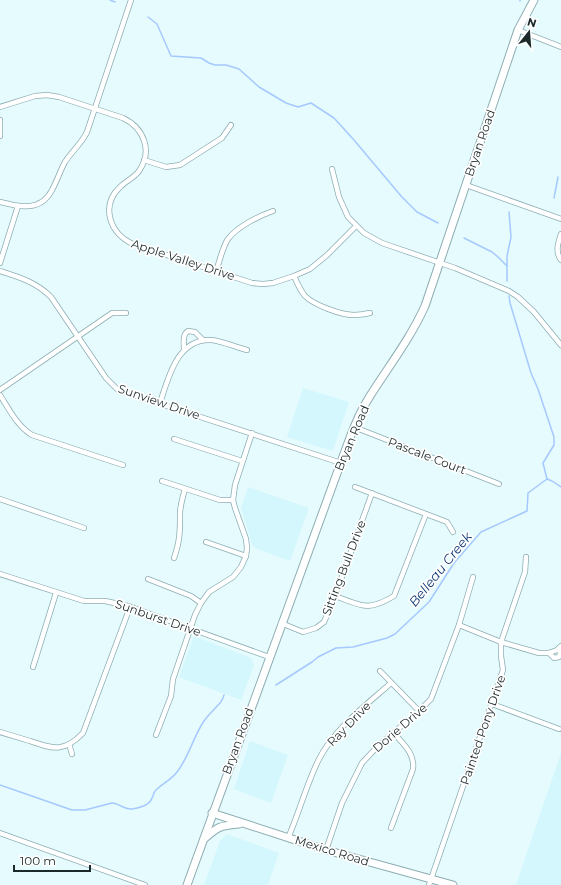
<svg xmlns="http://www.w3.org/2000/svg" width="561" height="885" viewBox="0 0 561 885" font-family="Montserrat,sans-serif">
<rect width="100%" height="100%" fill="#e6fbfe"/>
<g fill="#d3f7fc">
<polygon points="303,388 349,402 333,451 287,437"/>
<polygon points="248,487 309,508 290,561 253,547 241,508"/>
<polygon points="194,636 251,658 254,665 241,700 179,677"/>
<polygon points="250,741 288,755 271,803 234,789"/>
<polygon points="561,753 561,885 516,885"/>
<polygon points="227,834 279,853 268,885 204,885 220,841"/>
</g>
<g fill="none" stroke-linecap="round" stroke-linejoin="round">
<g stroke="#a5c9fe" stroke-width="1.5">
<polyline points="110,0 115,2"/>
<polyline points="520,1 520,0"/>
<polyline points="148,17 157,24 171,56 201,58 209,63 215,65 226,65 239,69 259,87 286,103 298,107 311,103 334,118 354,140 401,196 417,212 438,223"/>
<polyline points="554,198 558,177"/>
<polyline points="464,238 492,252 498,257 507,266"/>
<polyline points="507,281 507,256 511,237 509,212"/>
<polyline points="509,296 510,303 531,373 538,389 554,437 554,445 543,463 547,479"/>
<polyline points="547,479 552,481 561,487"/>
<polyline points="276,685 312,662 318,657 336,648 353,647 387,638 395,634 429,602 454,563 481,532 527,511 528,493 547,479"/>
<path d="M 0,785 L 72,810 L 85,810 L 112,803 C 119,803 124,810 132,809 C 138,808 150,805 152,798 C 154,795 153,793 156,790 C 163,783 171,780 177,772 C 189,757 193,737 204,721 C 208,715 213,711 218,705 C 221,703 223,698 224,695"/>
</g>
<defs>
<g id="street">
<polyline points="518,30 561,47"/>
<path d="M 0,107 L 35,96 L 47,95 L 59,97 L 123,118 C 144,128 153,151 139,171 C 134,178 126,181 120,187 C 100,206 110,234 133,244 L 252,283 L 263,284 L 273,283 L 294,276 L 310,269 L 326,256 L 356,226"/>
<polyline points="0,120 0,136"/>
<polyline points="144,160 166,167 180,165 222,138 231,125"/>
<polyline points="332,169 339,197 348,217 364,233 382,243 455,268 509,291 518,297 534,312 561,345"/>
<polyline points="466,185 561,219"/>
<path d="M 0,202 C 19,207 41,212 52,190 C 57,181 60,171 65,162 C 72,151 82,143 87,132 L 131,0"/>
<path d="M 561,234 C 558,243 555,252 561,260"/>
<polyline points="0,263 18,206"/>
<path d="M 0,271 C 19,277 36,282 51,297 L 106,378 L 117,389 L 124,392 L 341,463"/>
<path d="M 216,271 C 220,261 222,248 228,239 C 238,226 259,216 273,211"/>
<path d="M 294,276 C 297,283 300,290 305,296 C 314,305 341,315 354,315 C 360,315 365,314 370,313"/>
<path d="M 184,350 C 184,343 182,335 188,331 L 195,332 L 203,340"/>
<polyline points="0,390 112,313 126,313"/>
<path d="M 0,395 C 9,409 17,426 32,435 L 123,465"/>
<path d="M 160,403 C 168,379 177,338 211,340 C 222,341 235,347 247,350"/>
<polyline points="354,427 499,484"/>
<polyline points="174,439 242,461"/>
<polyline points="162,481 220,500 233,500"/>
<polyline points="355,487 447,522 453,532"/>
<polyline points="0,499 84,528"/>
<polyline points="206,542 246,556"/>
<path d="M 174,558 C 180,541 180,532 180,514 C 180,506 183,496 185,489"/>
<polyline points="0,574 84,601 105,601 128,606 269,657"/>
<polyline points="148,579 191,596 201,603"/>
<path d="M 335,596 C 363,606 367,612 394,596 L 426,514"/>
<polyline points="281,623 303,632 316,628 324,622 335,596 372,493"/>
<polyline points="459,625 501,642 539,653 549,653 557,650 561,646"/>
<polyline points="549,653 554,658 559,657 560,653 559,648"/>
<polyline points="33,667 56,593"/>
<polyline points="380,671 419,711"/>
<polyline points="492,704 559,729"/>
<path d="M 0,732 C 10,735 20,738 30,741 C 53,749 64,753 83,733 L 130,607"/>
<polyline points="156,735 171,696 173,679 195,615 201,603 209,592 233,577 241,567 246,556 247,548 246,539 235,508 233,500 235,485 252,433"/>
<polyline points="69,744 72,754"/>
<path d="M 391,828 L 413,769 C 415,753 403,744 394,733"/>
<polyline points="0,833 145,885"/>
<path d="M 288,838 C 299,813 306,786 318,761 C 334,729 365,706 391,683"/>
<polyline points="326,850 342,803 362,763 377,747 419,711 431,699 459,625 473,577"/>
<polyline points="429,885 503,670 501,656 501,642 525,572 526,557"/>
</g>
<g id="primary">
<polyline points="212,813 326,850 453,885"/>
<path d="M 204,839 C 218,826 220,826 239,824"/>
<path d="M 187,885 L 348,443 C 354,426 361,410 370,396 C 389,366 410,339 425,306 L 518,30 L 534,0"/>
</g>
</defs>
<use href="#street" stroke="#8cadb2" stroke-width="6"/>
<use href="#primary" stroke="#8cadb2" stroke-width="9"/>
<use href="#street" stroke="#fff" stroke-width="4.5"/>
<use href="#primary" stroke="#fff" stroke-width="7"/>
</g>
<g text-anchor="middle" stroke-width="3.5" stroke-linejoin="round" paint-order="stroke">
<g font-size="12" fill="#1c292b" stroke="#fff">
<text transform="translate(480 143) rotate(-71)" y="4">Bryan Road</text>
<text transform="translate(183 260) rotate(18)" y="4">Apple Valley Drive</text>
<text transform="translate(159 402) rotate(19)" y="4">Sunview Drive</text>
<text transform="translate(352 438) rotate(-67)" y="4">Bryan Road</text>
<text transform="translate(427 456) rotate(21)" y="4">Pascale Court</text>
<text transform="translate(344 568) rotate(-69)" y="4">Sitting Bull Drive</text>
<text transform="translate(158 618) rotate(19)" y="4">Sunburst Drive</text>
<text transform="translate(349 724) rotate(-46)" y="4">Ray Drive</text>
<text transform="translate(400 728) rotate(-41)" y="4">Dorie Drive</text>
<text transform="translate(483 730) rotate(-71)" y="4">Painted Pony Drive</text>
<text transform="translate(238 741) rotate(-70)" y="4">Bryan Road</text>
<text transform="translate(332 851) rotate(17)" y="4">Mexico Road</text>
</g>
<g font-size="13" font-style="italic" fill="#0e3975" stroke="#fff">
<text transform="translate(440 569) rotate(-51)" y="5">Belleau Creek</text>
</g>
</g>
<g transform="translate(529 32) rotate(17)" stroke="#ffffff" stroke-width="3" paint-order="stroke">
<path d="M0-3L7 15L0 10L-7 15Z" fill="#1c292b"/>
<text y="-6" font-size="11" font-weight="bold" text-anchor="middle" fill="#1c292b">N</text>
</g>
<path d="M14 865v6h76v-6" fill="none" stroke="#1c292b" stroke-width="2"/>
<text x="20" y="865" font-size="12" fill="#1c292b" stroke="#ffffff" stroke-width="3" paint-order="stroke">100 m</text>
</svg>
